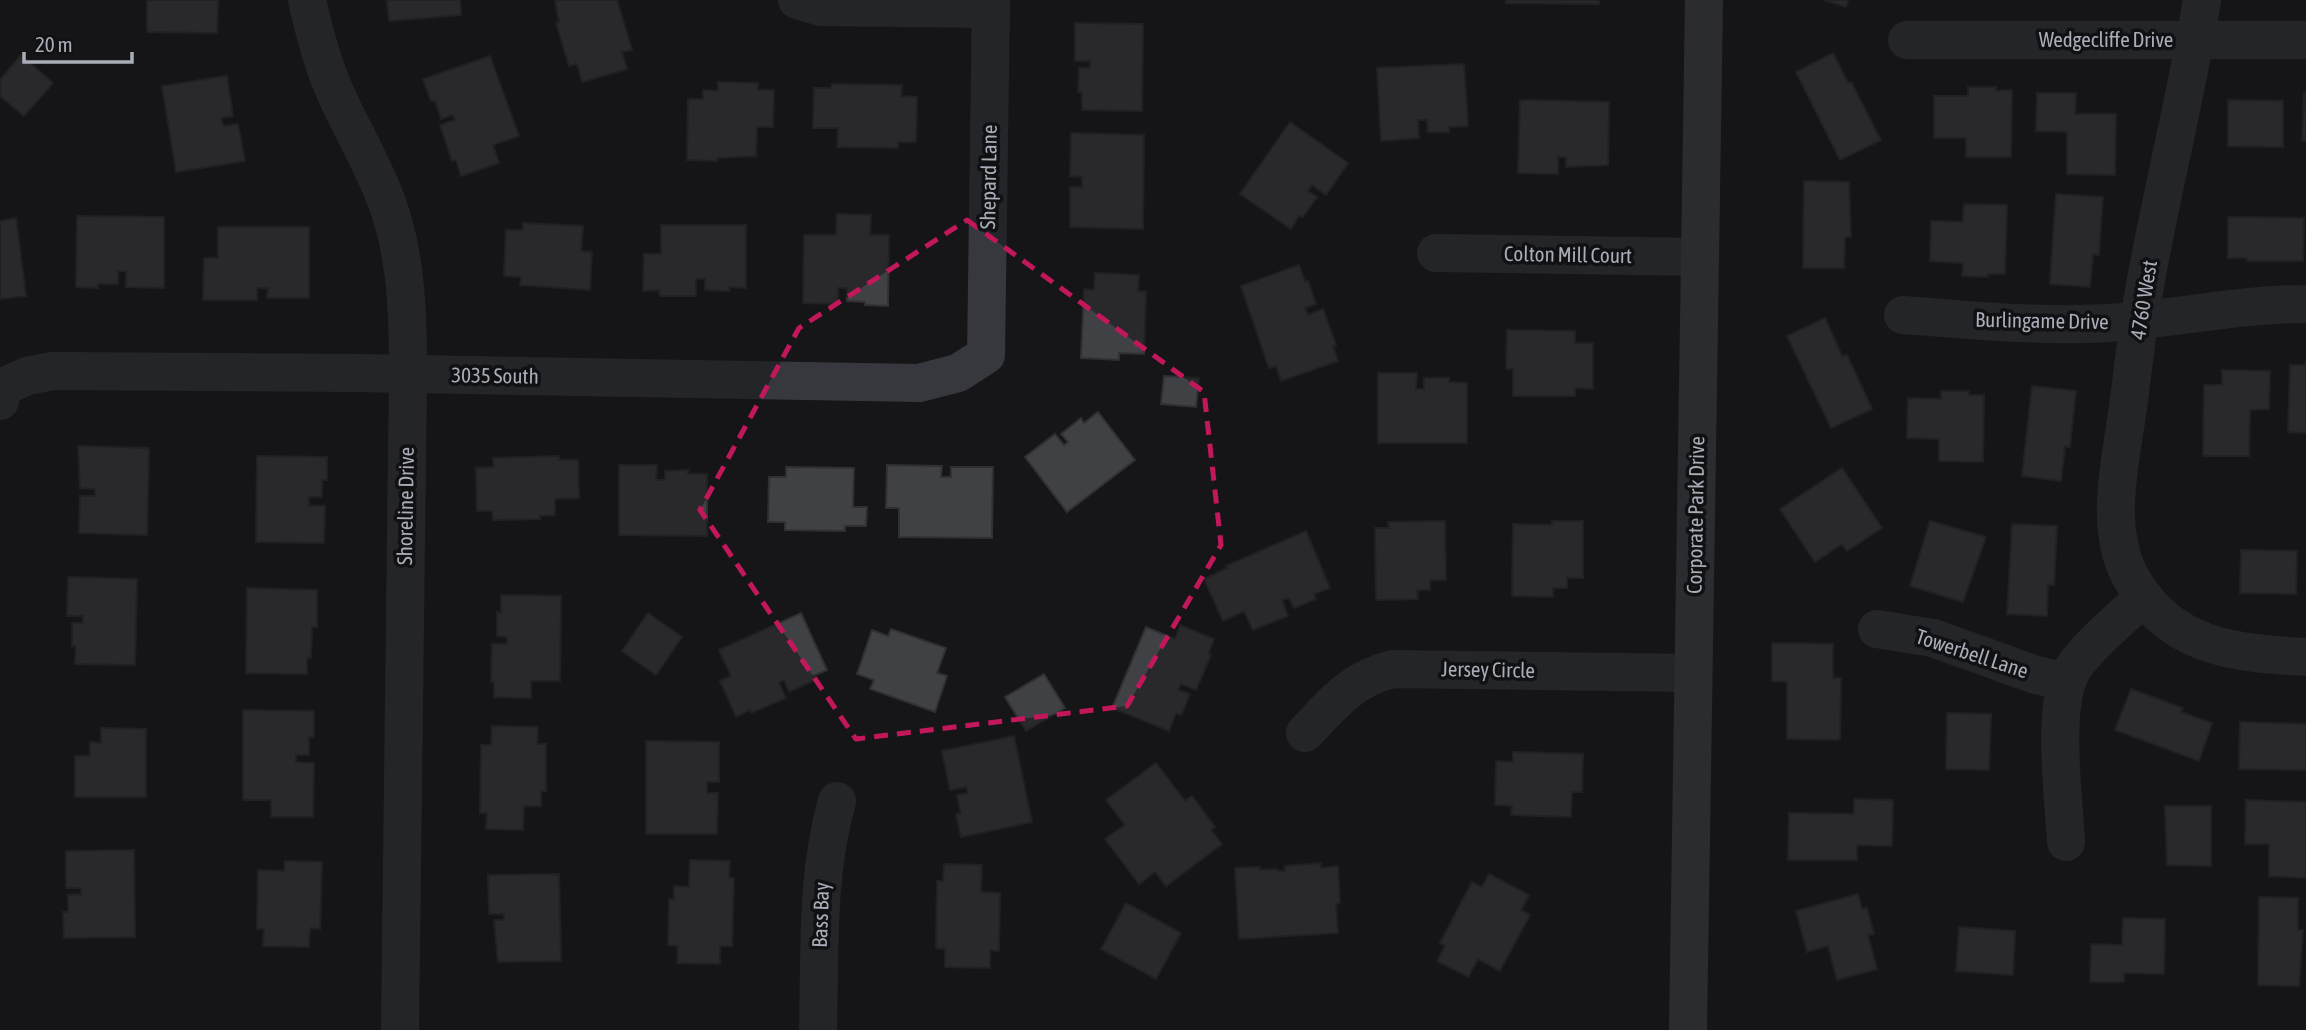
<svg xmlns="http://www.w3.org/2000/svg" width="2306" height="1030" viewBox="0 0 2306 1030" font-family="'Asap Condensed',sans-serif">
<rect width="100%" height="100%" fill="#161618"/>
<g fill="#404145" stroke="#303034" stroke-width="2">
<polygon points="147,0 218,0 217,33 147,32"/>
<polygon points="387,0 460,0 461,15 389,21"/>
<polygon points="555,0 617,0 632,50 622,52 627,69 582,82 577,64 569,66 556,23 559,22"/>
<polygon points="1506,0 1599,0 1599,4 1506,3"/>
<polygon points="1824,0 1848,0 1846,7"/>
<polygon points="1075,23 1143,24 1142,111 1082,110 1082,92 1078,92 1079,68 1090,68 1090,61 1075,61"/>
<polygon points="1833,53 1848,83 1851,82 1881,140 1840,160 1796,72"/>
<polygon points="21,55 53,83 24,116 0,96 0,80"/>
<polygon points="490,56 519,136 493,145 499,163 461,176 456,160 452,161 440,125 455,120 453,115 441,119 435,101 431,101 423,79"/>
<polygon points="1464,64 1468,126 1449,127 1449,132 1428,132 1427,120 1418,120 1419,138 1381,141 1377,68"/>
<polygon points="227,76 233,116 221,118 223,126 238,124 245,161 176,172 162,86"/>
<polygon points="718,82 758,83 758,90 774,90 773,127 757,127 756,156 717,158 717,161 687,160 688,99 703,99 703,90 718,91"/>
<polygon points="832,84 902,85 901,96 917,97 916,142 898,142 898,148 837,147 838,128 813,128 814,88 831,88"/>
<polygon points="1968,87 1996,87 1996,91 2012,90 2011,157 1966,157 1966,138 1934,138 1934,96 1968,96"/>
<polygon points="2037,93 2076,93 2075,114 2116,114 2115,175 2067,174 2067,132 2036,131"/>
<polygon points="2304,93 2306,93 2306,141 2302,140"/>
<polygon points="1520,100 1609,102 1608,165 1566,167 1566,157 1558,157 1558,174 1518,173"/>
<polygon points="2228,100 2283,101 2283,147 2228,146"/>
<polygon points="1290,122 1348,163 1326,195 1312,185 1308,191 1317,197 1303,217 1299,216 1291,229 1240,194"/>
<polygon points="1071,133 1144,135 1143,229 1070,227 1070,187 1082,187 1082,177 1070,176"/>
<polygon points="1804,181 1849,182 1851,237 1845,237 1844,268 1803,268"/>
<polygon points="2056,194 2103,197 2099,255 2093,254 2090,287 2050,284"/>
<polygon points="1964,204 2007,205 2005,274 1988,274 1988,277 1962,276 1963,263 1930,261 1931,221 1963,222"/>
<polygon points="837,214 871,215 870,235 889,235 888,306 865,305 865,302 847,301 847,288 838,288 838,304 803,303 804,235 836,235"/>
<polygon points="77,216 164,217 164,288 126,287 126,271 118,271 118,284 98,284 98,288 76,287"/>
<polygon points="2228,217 2304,218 2303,261 2247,261 2247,258 2228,258"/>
<polygon points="16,218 26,296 0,299 0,221"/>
<polygon points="523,223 583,226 581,251 592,252 590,290 520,285 521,277 504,276 506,230 523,230"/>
<polygon points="661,225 746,225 746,288 729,287 729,291 705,290 705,279 696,279 696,296 660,296 659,290 643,291 644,254 661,254"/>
<polygon points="218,227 309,227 309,298 267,298 268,288 257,288 257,300 203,300 204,258 218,258"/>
<polygon points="1299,265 1305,282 1308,281 1316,304 1305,308 1308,315 1323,309 1336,345 1333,346 1338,361 1281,381 1276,366 1269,368 1241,286"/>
<polygon points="1095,273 1139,275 1138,291 1146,292 1144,354 1119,353 1119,360 1081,358 1084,289 1094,290"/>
<polygon points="1825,318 1842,356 1847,355 1872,409 1831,428 1787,336"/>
<polygon points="1507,330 1575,331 1575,343 1593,343 1593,389 1575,388 1575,396 1513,396 1513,369 1506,369"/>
<polygon points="2306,360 2306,433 2288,432 2290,365 2306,365"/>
<polygon points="2222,370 2270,371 2269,409 2250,410 2249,456 2203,456 2204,385 2222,385"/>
<polygon points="1378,373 1417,373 1416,389 1424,389 1424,378 1449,378 1449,382 1467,383 1467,443 1378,443"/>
<polygon points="1164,376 1199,378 1196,407 1161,404"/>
<polygon points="2032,386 2076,391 2070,447 2065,446 2061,481 2022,476"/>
<polygon points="1941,391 1969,391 1969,395 1984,395 1983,462 1939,461 1939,439 1907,438 1908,398 1941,399"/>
<polygon points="1098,412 1135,460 1067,512 1025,457 1055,434 1064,445 1068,442 1061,434 1081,418 1084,423"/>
<polygon points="78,446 149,448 147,535 79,533 80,496 95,496 95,489 80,488"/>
<polygon points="257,456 327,457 327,480 322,480 322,497 309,497 309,506 325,506 324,543 256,542"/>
<polygon points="559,456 559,460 578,460 579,498 555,499 555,515 540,516 540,519 493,520 492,511 477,511 476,468 494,467 493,458"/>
<polygon points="619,465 657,465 656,480 665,480 665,471 689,470 688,474 707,474 707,536 619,535"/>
<polygon points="887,465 942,466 941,477 951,477 951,467 993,467 992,538 899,537 899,508 886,508"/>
<polygon points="786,467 854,468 853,507 867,507 866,526 845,526 845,531 785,530 785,522 768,522 769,477 786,477"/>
<polygon points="1842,468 1882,528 1847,551 1842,544 1815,562 1780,509"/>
<polygon points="1445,521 1446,580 1430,580 1430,590 1417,590 1418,599 1376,600 1375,528 1389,528 1388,522"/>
<polygon points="1552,521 1583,521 1583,578 1567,578 1567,588 1553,588 1553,597 1512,596 1513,524 1552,525"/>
<polygon points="1930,521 1986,537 1963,602 1910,586"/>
<polygon points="2012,524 2057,526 2054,585 2048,584 2047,616 2007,614"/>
<polygon points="1306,531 1330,588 1314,594 1316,599 1294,608 1289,598 1282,600 1288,616 1253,630 1244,611 1223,621 1204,579 1228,568 1226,566"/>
<polygon points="2241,550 2297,551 2296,594 2240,593"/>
<polygon points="68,577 137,579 135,665 75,664 76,646 72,646 72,623 83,623 83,616 67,616"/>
<polygon points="247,588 317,590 317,627 312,627 311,658 307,658 307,674 246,673"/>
<polygon points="501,595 561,596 560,681 531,681 531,698 494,697 494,682 491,682 492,644 507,644 507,637 497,636 497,612 501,613"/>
<polygon points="648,613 682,637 656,675 622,651"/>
<polygon points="801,613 827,670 813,676 815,680 789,692 784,680 779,683 786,698 751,713 750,710 736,717 720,681 731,676 719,650"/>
<polygon points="1180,625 1214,639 1208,654 1211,655 1196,690 1181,684 1178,690 1190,694 1181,715 1176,713 1169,731 1112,708 1146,627 1175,639"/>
<polygon points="891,629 946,648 937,673 947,676 935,712 870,689 874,680 857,674 872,630 888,636"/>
<polygon points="1772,643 1833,644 1833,678 1841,678 1840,740 1787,739 1787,682 1772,681"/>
<polygon points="1044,674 1065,708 1026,731 1005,697"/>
<polygon points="2131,689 2183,708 2181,712 2212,723 2199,761 2115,730"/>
<polygon points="243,710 314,711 314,737 309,737 309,755 296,755 296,762 314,763 313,817 271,817 271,800 243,800"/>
<polygon points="1947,713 1991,714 1989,770 1946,769"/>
<polygon points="2240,722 2306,724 2306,770 2239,769"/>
<polygon points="492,726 538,727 537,744 546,744 546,791 541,791 541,806 524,806 523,830 486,829 487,813 480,813 481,745 491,745"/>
<polygon points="101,728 146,729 146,797 75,797 75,756 90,756 90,742 101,743"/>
<polygon points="1014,736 1032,822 961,837 956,814 961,813 957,795 968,793 966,787 950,790 942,751"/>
<polygon points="646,741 719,742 719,782 707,782 707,793 718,793 717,834 646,834"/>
<polygon points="1513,752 1583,754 1582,792 1572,792 1571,817 1511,815 1512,806 1495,805 1496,761 1513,762"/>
<polygon points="1156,763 1185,801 1192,796 1215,827 1211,830 1222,844 1166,886 1155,872 1139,884 1105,839 1125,825 1106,800"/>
<polygon points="1854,799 1893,800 1892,846 1857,845 1857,860 1788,860 1789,813 1854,814"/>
<polygon points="2246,800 2306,802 2306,878 2269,876 2269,844 2245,844"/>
<polygon points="2165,806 2211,806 2211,866 2167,865"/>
<polygon points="134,850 135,937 64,938 63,912 68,912 68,895 81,894 81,888 66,888 66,851"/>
<polygon points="690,860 730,861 729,878 734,878 732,946 720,946 720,964 677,963 678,946 668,945 669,899 674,899 674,886 689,887"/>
<polygon points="285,861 322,862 320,929 310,928 309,947 263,946 264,929 257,929 258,870 284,871"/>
<polygon points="1321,863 1321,868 1338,866 1340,903 1336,904 1338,933 1239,939 1235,868 1260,867 1260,870 1277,869 1277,871 1285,871 1285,866"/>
<polygon points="944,864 982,865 981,892 1000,893 999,951 990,950 990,968 945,967 945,949 936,948 937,881 943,881"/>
<polygon points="559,874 561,961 498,962 494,920 504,920 504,914 489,914 488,875"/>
<polygon points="1489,874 1529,895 1521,910 1530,915 1500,971 1478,959 1468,977 1437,961 1445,946 1440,943 1472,882 1482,887"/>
<polygon points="1858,894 1862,909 1867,908 1874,934 1868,935 1877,969 1837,980 1828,946 1807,952 1796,911"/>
<polygon points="2259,897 2298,898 2298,930 2303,930 2299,986 2258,985"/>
<polygon points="1126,903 1181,933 1156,979 1101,949"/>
<polygon points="2123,918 2165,919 2164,974 2124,973 2124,982 2090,982 2091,944 2122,945"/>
<polygon points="1959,927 2015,931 2013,975 1956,971"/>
</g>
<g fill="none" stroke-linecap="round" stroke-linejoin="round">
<g stroke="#37383d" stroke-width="38">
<path d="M 307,0 C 314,31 322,63 335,92 C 351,128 372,163 386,200 C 407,256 408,315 408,374 L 400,1030"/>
<polyline points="797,0 821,7 991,9"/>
<path d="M 2202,0 C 2186,98 2161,194 2144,291 C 2137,330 2133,369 2128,407 C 2121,460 2104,524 2129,574 C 2167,647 2232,653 2306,657"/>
<polyline points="1907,40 2306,40"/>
<polyline points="1436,253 1700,257"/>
<path d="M 1903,315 C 1971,320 2040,327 2108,323 C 2174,319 2239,304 2306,304"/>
<polyline points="0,401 1,388 27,376 53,371 359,373 919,383 958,373 986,355 991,0"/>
<polyline points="1877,629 1933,638 2036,675 2066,682"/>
<path d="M 1305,733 C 1333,703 1352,679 1393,669 L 1693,673"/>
<path d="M 2066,842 C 2064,799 2051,707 2072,670 C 2087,646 2123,617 2144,597"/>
<path d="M 818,1030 C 820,953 816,875 837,801"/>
</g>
<polyline stroke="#45474d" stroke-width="38" points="1688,1030 1704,0"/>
</g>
<path d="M0 0H2306V1030H0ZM 967,220 L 1204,392 L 1221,545 L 1127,706 L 856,739 L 700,510 L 799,328 Z" fill="#161618" fill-opacity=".55" fill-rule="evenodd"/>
<path fill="none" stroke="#c2185b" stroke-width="5" stroke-dasharray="14 9" stroke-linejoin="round" d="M 967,220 L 1204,392 L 1221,545 L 1127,706 L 856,739 L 700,510 L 799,328 Z"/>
<g text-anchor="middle" stroke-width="7" stroke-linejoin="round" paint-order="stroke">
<g font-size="21" fill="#a8adb8" stroke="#111113">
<text x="2106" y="47">Wedgecliffe Drive</text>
<text transform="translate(989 177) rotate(-89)" y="7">Shepard Lane</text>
<text transform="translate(1568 255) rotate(1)" y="7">Colton Mill Court</text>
<text transform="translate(2144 300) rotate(-81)" y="7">4760 West</text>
<text transform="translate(2042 321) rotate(1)" y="7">Burlingame Drive</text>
<text transform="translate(495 376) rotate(1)" y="7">3035 South</text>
<text transform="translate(406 506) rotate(-89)" y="7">Shoreline Drive</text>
<text transform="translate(1696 515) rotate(-89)" y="7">Corporate Park Drive</text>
<text transform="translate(1972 654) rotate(18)" y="7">Towerbell Lane</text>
<text transform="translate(1488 670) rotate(1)" y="7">Jersey Circle</text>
<text transform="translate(821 915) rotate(-88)" y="7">Bass Bay</text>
</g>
</g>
<path d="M24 52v10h108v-10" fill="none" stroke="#a8adb8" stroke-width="3.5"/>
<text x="35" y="52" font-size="21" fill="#a8adb8" stroke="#111113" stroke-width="5" paint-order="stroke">20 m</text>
</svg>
